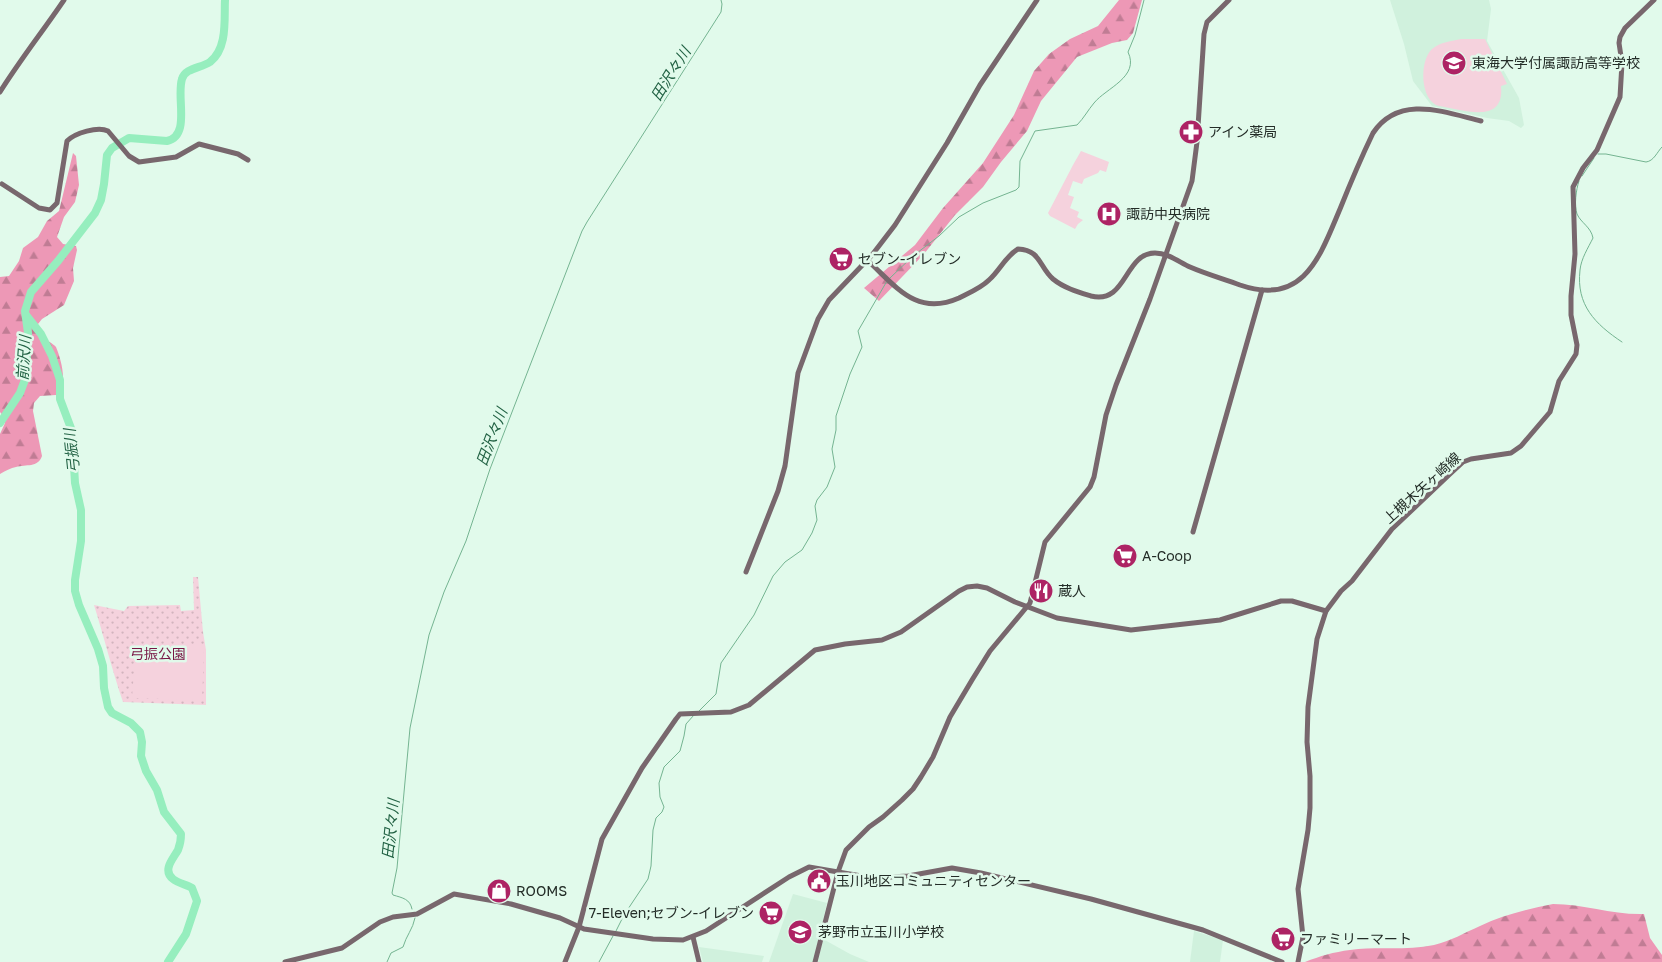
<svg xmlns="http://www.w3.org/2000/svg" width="1662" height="962" viewBox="0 0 1662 962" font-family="'Golos Text','Noto Sans JP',sans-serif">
<defs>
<pattern id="grass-dots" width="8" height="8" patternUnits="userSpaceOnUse" patternTransform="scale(1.25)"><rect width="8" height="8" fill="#f5d2dd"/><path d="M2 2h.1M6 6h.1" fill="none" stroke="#d2b4be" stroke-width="1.8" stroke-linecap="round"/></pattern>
<pattern id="forest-firs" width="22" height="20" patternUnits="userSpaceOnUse" patternTransform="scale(1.25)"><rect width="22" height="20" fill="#ed98b6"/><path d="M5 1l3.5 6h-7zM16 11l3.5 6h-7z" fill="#c07c94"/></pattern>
</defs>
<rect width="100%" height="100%" fill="#e1faeb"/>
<g fill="#d0f1dd">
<polygon points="1390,0 1489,0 1491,9 1487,41 1519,98 1524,125 1521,128 1509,121 1487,118 1432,106 1413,81 1404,44"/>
<polygon points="793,894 827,903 813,962 769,962"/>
<polygon points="1194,931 1223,940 1220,962 1190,962"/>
<polygon points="823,939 850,954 869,962 818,962"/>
<polygon points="699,947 764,956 762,962 703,962"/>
</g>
<path fill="url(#grass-dots)" d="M 193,577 L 198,577 L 203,632 L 206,650 L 206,705 L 123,702 C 112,670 104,637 94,605 L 124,611 L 128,606 L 180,605 L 181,611 L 194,610 Z"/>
<g fill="url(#forest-firs)">
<polygon points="1119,0 1142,0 1133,33 1127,40 1112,43 1077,57 1041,101 1027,131 1001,162 983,187 955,215 924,254 879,301 864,288 915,245 943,208 983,163 1014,115 1034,71 1049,54 1070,39 1098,26"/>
<path d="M 73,153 L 76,156 L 79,185 L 75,202 L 64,217 L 57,237 L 63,244 L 76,246 L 77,250 L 73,268 L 74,281 L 64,305 L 42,319 L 34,329 C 38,340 49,339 56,347 C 61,359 69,386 56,395 L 40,396 L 34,403 L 33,411 L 42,456 C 38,468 26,464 16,467 C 11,468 5,471 0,474 L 0,434 L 5,423 L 5,418 L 0,412 L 0,277 L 9,276 L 19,261 L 23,248 L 38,237 L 47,221 L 59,211 Z"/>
<path d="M 1553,904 C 1584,904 1613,915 1644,914 L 1650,938 L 1662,955 L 1662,962 L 1305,962 C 1320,956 1334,952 1350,950 C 1377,946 1406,951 1434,945 C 1451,941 1464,933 1480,926 C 1503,915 1528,909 1553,904 Z"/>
</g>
<g fill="#f5d2dd">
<path d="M 1461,39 L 1485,39 L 1507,84 L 1501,86 C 1505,125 1464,110 1439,106 C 1420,101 1419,61 1432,49 C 1440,42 1452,41 1461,39 Z"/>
<polygon points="1081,151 1109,162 1106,172 1100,170 1098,173 1084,179 1082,184 1073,181 1068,195 1074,197 1070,208 1079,212 1077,217 1083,220 1078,224 1075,229 1050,216 1048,213 1073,165"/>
<polygon points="199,644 204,650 202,700 132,698 136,646"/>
</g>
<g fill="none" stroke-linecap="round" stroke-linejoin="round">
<g stroke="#74b491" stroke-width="1">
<path d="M 1598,154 L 1606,154 L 1646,162 C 1654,161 1657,152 1662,147"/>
<polyline points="1582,176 1594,158"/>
<path d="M 1579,181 C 1576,190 1574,205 1577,214 C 1581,223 1591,227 1593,238 C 1588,248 1581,259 1580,270 C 1576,305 1595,324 1622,342"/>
<path d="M 890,278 L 913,256 L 939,236 L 959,217 L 983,203 L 1016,190 L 1019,187 L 1020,161 L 1035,131 L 1077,125 C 1084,118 1088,110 1094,103 C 1106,88 1140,77 1128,52 L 1135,35 L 1144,0"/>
<polyline points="699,711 716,694 721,663 754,615 773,576 785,562 802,550 812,533 817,520 815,506 817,500 827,487 835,467 832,449 836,430 836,416 850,374 862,347 858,331 887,281"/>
<path d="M 412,909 C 410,899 403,898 393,895 L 392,893 L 397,868 L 410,728 L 429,635 L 444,592 L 466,541 L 490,469 L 582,231 L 587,222 L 721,12 L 722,4 L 721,0"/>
<polyline points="616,931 624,915 648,879 651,866 653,830 656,818 662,812 664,807 660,797 659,783 664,767 680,751 684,736 686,724 694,715"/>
<path d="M 387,962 L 391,953 L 403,947 C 406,936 413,929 415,918"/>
<polyline points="599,962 613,936"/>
</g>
<g stroke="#96eebe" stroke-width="8">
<path d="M 26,315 L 41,334 L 52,356 L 60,380 L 60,399 L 72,431 L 75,483 L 81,510 L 81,541 L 75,580 L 75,591 L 79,605 L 98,649 L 103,666 L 104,688 L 108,707 L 112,713 L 131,723 L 140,732 L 142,742 L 141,756 L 146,771 L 157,790 L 164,812 L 181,834 C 181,839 180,845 178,850 C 173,859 162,870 173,879 C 178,883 187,885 192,888 L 197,901 L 186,934 L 168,962"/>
<path d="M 0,423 L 20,393 L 26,377 L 28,333 L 25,311 L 31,292 L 58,261 L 95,213 L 101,200 L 104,184 L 107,155 L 112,148 L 129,138 L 167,141 C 191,136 176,97 182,79 C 185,68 201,68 210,62 C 228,48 224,19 225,0"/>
</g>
<g stroke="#78676d" stroke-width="5">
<path d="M 0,92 C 20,60 43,31 64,0"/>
<path d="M 2,184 L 39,208 L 50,210 L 57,203 L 67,141 C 75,133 98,126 108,131 L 129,156 L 139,162 L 176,157 L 199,144 L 238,154 L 248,160"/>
<path d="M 867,260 C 896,286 916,317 959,298 C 969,293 981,288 989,280 C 1000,270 1005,257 1018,249 C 1041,250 1039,267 1053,279 C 1064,288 1078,292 1091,296 C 1127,305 1124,253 1155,253 C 1168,253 1179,262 1190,267 C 1206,274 1224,279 1240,285 C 1304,307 1320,256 1340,209 C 1350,184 1361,158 1373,133 C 1399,94 1444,112 1481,121"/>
<polyline points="1193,532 1262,290"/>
<polyline points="746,572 778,491 785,466 798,373 818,319 829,300 872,255 895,225 947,143 980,85 1037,0"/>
<polyline points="693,937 699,962"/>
<polyline points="285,962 342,948 380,922 393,917 417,914 454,894 511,904 560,918 584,929 653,939 683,940 706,931 789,877 809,867 873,878 908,876 952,868 981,873 1091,899 1203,930 1282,962"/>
<polyline points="565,962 579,927 602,839 642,768 676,719 680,714 731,712 749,705 815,650 845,644 882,640 901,632 959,591 967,587 977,586 987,588 1015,602 1057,618 1131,630 1220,620 1281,601 1292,601 1326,611"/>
<polyline points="815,962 838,872 846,850 869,827 883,817 902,800 913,789 921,777 933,757 950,717 972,680 990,651 1030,603 1045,542 1090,487 1094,477 1106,415 1116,385 1150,299 1192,181 1197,142 1204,34 1207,22 1229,0"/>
<polyline points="1298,962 1303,937 1298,889 1308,830 1310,808 1310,776 1307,742 1308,707 1317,639 1326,611 1341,591 1352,581 1392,529 1450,474 1463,462 1471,459 1511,453 1521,446 1550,412 1559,381 1576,354 1577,345 1571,315 1571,296 1575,254 1573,187 1583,168 1597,150 1620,97 1622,63 1619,43 1620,37 1625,28 1654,0"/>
</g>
</g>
<defs>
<symbol id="school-disc" viewBox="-11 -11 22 22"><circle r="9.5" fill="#ad2364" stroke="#e1faeb"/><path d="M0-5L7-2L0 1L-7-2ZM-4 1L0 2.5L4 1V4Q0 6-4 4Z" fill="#fff"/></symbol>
<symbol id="pharmacy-disc" viewBox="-11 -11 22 22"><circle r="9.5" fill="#ad2364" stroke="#e1faeb"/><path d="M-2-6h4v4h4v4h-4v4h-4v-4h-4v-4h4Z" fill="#fff"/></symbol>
<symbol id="hospital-disc" viewBox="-11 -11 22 22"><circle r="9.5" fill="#ad2364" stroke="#e1faeb"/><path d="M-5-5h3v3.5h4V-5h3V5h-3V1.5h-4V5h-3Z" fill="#fff"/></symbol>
<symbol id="supermarket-disc" viewBox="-11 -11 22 22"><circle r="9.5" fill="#ad2364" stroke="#e1faeb"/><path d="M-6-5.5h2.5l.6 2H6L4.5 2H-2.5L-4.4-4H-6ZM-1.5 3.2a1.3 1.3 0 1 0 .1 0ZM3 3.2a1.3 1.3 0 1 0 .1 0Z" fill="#fff"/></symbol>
<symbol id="restaurant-disc" viewBox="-11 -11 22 22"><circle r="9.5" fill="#ad2364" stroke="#e1faeb"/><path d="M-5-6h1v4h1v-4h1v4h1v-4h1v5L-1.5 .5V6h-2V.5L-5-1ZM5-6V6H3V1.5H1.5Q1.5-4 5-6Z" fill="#fff"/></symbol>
<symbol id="civic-disc" viewBox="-11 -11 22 22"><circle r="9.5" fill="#ad2364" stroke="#e1faeb"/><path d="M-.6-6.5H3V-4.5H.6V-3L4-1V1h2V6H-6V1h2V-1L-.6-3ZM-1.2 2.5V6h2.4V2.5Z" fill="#fff"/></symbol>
<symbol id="shop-disc" viewBox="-11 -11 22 22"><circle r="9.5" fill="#ad2364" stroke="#e1faeb"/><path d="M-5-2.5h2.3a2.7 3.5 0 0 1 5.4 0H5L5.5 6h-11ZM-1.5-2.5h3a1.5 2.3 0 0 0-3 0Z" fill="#fff"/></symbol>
</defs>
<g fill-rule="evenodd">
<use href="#school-disc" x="1440" y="49" width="28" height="28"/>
<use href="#pharmacy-disc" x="1177" y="118" width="28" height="28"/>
<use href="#hospital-disc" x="1095" y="200" width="28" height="28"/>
<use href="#supermarket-disc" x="827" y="245" width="28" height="28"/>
<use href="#supermarket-disc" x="1111" y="542" width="28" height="28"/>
<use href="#restaurant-disc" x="1027" y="577" width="28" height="28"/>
<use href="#civic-disc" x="805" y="867" width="28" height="28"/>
<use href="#shop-disc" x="485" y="877" width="28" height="28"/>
<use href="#supermarket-disc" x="757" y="899" width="28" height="28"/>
<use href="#school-disc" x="786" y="918" width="28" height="28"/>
<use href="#supermarket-disc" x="1269" y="925" width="28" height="28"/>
</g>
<g text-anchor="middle" stroke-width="5" stroke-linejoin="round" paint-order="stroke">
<g font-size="14" fill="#232c27" stroke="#e1faeb" text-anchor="start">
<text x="1472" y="68">東海大学付属諏訪高等学校</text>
<text x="1208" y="137">アイン薬局</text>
<text x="1126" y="219">諏訪中央病院</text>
<text x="858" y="264">セブン-イレブン</text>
<text x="1142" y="561">A-Coop</text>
<text x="1058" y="596">蔵人</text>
<text x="836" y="886">玉川地区コミュニティセンター</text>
<text x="516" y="896">ROOMS</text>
<text x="754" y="918" text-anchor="end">7-Eleven;セブン-イレブン</text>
<text x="818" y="937">茅野市立玉川小学校</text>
<text x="1300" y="944">ファミリーマート</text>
</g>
<g font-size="14" fill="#232c27" stroke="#e1faeb">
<text transform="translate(1422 488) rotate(-42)" y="5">上槻木矢ヶ崎線</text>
</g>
<g font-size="14" fill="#781544" stroke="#e1faeb">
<text x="158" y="659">弓振公園</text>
</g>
<g font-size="15" font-style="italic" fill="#226244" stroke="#e1faeb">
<text transform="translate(671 74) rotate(-58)" y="5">田沢々川</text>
<text transform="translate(24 358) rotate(-86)" y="5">前沢川</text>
<text transform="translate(492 437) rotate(-69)" y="5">田沢々川</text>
<text transform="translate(72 451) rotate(-96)" y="5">弓振川</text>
<text transform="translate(391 829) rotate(-84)" y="5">田沢々川</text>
</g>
</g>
</svg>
